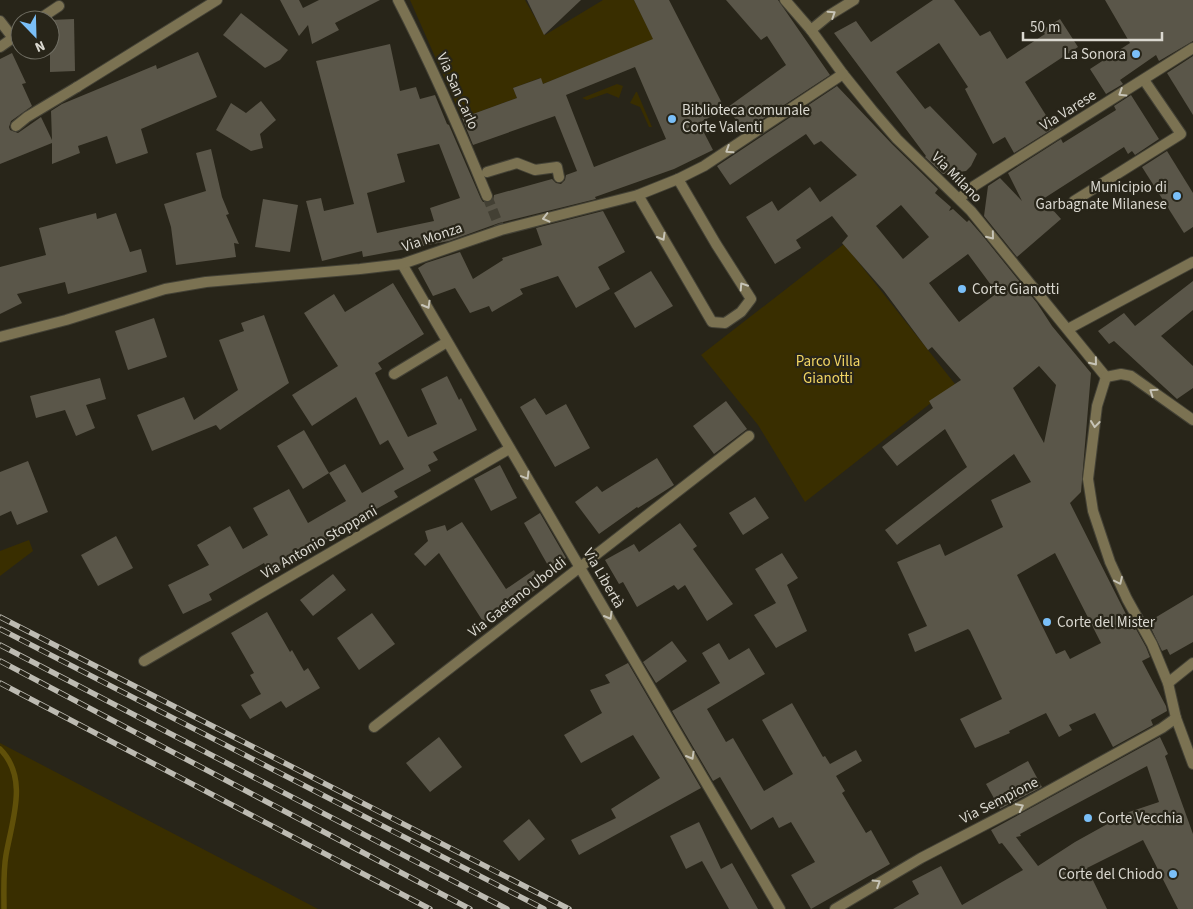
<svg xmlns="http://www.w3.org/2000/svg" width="1193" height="909" viewBox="0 0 1193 909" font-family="'Source Sans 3',sans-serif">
<rect width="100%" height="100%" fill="#282519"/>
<g fill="#392e00">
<polygon points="410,0 525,0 545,35 603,0 634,0 654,40 543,84 540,78 513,88 517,98 462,118"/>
<polygon points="617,84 623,86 619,98 607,93 587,100 582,98"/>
<polygon points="636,92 637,92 652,127 649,127 640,107 630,103"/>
<polygon points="844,244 955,384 805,502 758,425 701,355"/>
<polygon points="29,540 33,551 0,576 0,551"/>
<polygon points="0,743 318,909 0,909"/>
</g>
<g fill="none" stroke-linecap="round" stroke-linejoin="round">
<path stroke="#605009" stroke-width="5.5" d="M 0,749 C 29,778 12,820 6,855 C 3,872 4,892 4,909"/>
</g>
<g fill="#5a5649" fill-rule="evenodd">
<polygon points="280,0 299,0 303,8 319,0 380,0 335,23 339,30 312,44 308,25 299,36"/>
<polygon points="527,0 581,0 544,35"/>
<path d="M 634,0 L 669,0 L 725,109 L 699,123 L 713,150 L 674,169 L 595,197 L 596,199 L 499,223 L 449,241 L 363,257 L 362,251 L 322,261 L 306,201 L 321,198 L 324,211 L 354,204 L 316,61 L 390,44 L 400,91 L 416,87 L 420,99 L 435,95 L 447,124 L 449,125 L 481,199 L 483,202 L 489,202 L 493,200 L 494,195 L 552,179 L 556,183 L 561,184 L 565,180 L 566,175 L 577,171 L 555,116 L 473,145 L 462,118 L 517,98 L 513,88 L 541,78 L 543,84 L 653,39 ZM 635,67 L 666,139 L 594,167 L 566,95 ZM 439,144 L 460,198 L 430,208 L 434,221 L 377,233 L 367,193 L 405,182 L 397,154 Z"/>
<polygon points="726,0 778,0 830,75 743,132 728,107 786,65 767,36 761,40"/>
<polygon points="933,0 954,0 980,36 990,31 1007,59 1045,34 1042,30 1060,19 1078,47 1025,82 1054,128 1014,153 1005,137 993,144 965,89 968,87 939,43 896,72 925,109 930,106 977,154 971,166 966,171 943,174 925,157 926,156 834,33 856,21 871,42"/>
<polygon points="1105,0 1193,0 1193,41 1159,61 1156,55 1120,80 1123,84 1106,94 1090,69 1130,43"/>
<polygon points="241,13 288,50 280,60 265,68 223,35"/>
<polygon points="74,19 75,71 50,72 50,20"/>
<polygon points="198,52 217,97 141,129 148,153 116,164 107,136 78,146 80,153 52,164 52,143 0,164 0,59 12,53 26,83 22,84 32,106 11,121 9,127 10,130 18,133 41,117 52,140 51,111 62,104 156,65 157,69"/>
<polygon points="1193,56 1193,115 1167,73"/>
<path d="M 837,86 L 892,144 L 938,189 L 935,193 L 951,207 L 949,211 L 953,209 L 967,222 L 969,220 L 982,235 L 1037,303 L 1052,326 L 1091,373 L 1081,492 L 1070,503 L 1134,630 L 1136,629 L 1146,647 L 1150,657 L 1142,661 L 1166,706 L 1167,711 L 1151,720 L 1153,725 L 1113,747 L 1095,713 L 1069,725 L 1072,730 L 1059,737 L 1046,713 L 1009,731 L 1010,733 L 975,748 L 960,719 L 1002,699 L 970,631 L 968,629 L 915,652 L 908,634 L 927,626 L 897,562 L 940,544 L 945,556 L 1003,527 L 991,500 L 1031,482 L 1014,454 L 897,545 L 885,530 L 967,467 L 945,429 L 897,466 L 882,447 L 933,408 L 929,401 L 961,380 L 932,347 L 928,350 L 884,291 L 842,243 L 848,236 L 832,216 L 796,240 L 801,248 L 775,264 L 746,217 L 772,201 L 778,211 L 810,187 L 820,202 L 857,175 L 821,141 L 814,145 L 806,134 L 730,185 L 717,166 ZM 901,205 L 929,237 L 903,259 L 876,226 ZM 968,254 L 997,293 L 959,322 L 929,283 ZM 1039,366 L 1056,385 L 1044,443 L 1013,388 ZM 1055,553 L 1101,643 L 1070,659 L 1065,650 L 1056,654 L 1017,575 Z"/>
<polygon points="1131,95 1159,139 1135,155 1132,151 1128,154 1124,147 1043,199 1061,219 1017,257 984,216 988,186 1000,178 1022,201 1008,173 1061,139 1063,143 1116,110 1114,106"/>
<polygon points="261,101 276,120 260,134 263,148 251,151 216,130 231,103 246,113"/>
<polygon points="211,149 222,197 229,214 226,215 239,244 234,243 236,257 176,265 171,227 164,204 206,191 196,153"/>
<polygon points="1167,151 1193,193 1193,227 1184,233 1142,167"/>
<polygon points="263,199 298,205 290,252 255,247"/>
<polygon points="603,211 625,252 598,267 610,289 576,308 558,276 520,289 523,294 492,312 489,306 470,313 455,288 433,296 418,268 426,263 460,252 473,279 503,260 502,258 542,245 536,228"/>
<polygon points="96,213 97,219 116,213 130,252 141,249 147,272 68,294 65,282 17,294 22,303 0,314 0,267 46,255 39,228"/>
<polygon points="651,271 673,306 635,328 614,293"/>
<polygon points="1193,281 1193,310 1161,336 1193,366 1193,388 1177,399 1114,341 1109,344 1098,331 1124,313 1135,326"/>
<polygon points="393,283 424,334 378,363 382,369 375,373 408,437 437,424 421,389 447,376 459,400 461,398 477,430 433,452 438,460 428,465 431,471 394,491 398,497 362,517 363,519 269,572 264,563 209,594 212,600 183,614 168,585 209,565 197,545 230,526 243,549 268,535 253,508 289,489 308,523 346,501 329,473 345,464 362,493 404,469 388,440 380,445 356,397 312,426 292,395 338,366 304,313 334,294 345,312"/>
<polygon points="264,315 289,383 220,430 216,425 152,451 137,415 184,397 194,420 238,390 219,340 244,331 241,323"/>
<polygon points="154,318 167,357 128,370 115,331"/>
<polygon points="100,378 106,399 86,405 95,428 76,436 65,410 36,418 30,396"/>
<polygon points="535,398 546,415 566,404 590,448 555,467 520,407"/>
<polygon points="726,401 747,429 714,454 693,426"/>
<polygon points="304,430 329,473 303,489 277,446"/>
<polygon points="657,458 674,485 638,508 637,507 599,534 575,502 597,486 602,492"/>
<polygon points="28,461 48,512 17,525 11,511 0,516 0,472"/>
<polygon points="500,465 517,498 491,511 474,479"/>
<polygon points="755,497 769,518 743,535 729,513"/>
<polygon points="540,513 566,558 550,569 524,523"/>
<polygon points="462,522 506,589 534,570 543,585 484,623 439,553 425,566 414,554 428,541 425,531 445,525 447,531"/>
<polygon points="680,523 697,546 693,549 733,604 707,621 685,585 678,590 674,585 637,607 623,582 619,584 605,560 634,544 639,552"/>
<polygon points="116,536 133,568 98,586 81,555"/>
<polygon points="782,553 798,578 787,585 807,631 776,648 754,615 776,603 755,569"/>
<polygon points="333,574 346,590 313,616 300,600"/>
<polygon points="1193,595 1193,642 1170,655 1167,649 1162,651 1148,622"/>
<polygon points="267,612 290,652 292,650 304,671 308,668 320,688 286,708 281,701 250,719 241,705 261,694 250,675 254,673 231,633"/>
<polygon points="372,613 395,644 359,670 337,638"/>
<polygon points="672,641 687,661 656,683 643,662"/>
<polygon points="719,643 729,660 749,648 765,674 707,709 726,742 733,738 764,791 793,774 762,720 792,703 823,757 825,756 830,764 856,750 862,761 836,776 845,791 842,793 866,833 871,830 890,864 811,909 791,875 815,862 791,822 779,828 773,817 751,830 720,777 713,781 672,711 720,683 702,653"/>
<polygon points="628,663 701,788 579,855 571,840 616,818 611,809 660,778 633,735 581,763 564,735 602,713 590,690 610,683 605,675"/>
<polygon points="439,737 462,767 430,792 406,763"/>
<path d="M 1160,737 L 1168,754 L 1165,756 L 1193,834 L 1193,909 L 1178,909 L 1143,840 L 1087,868 L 1107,909 L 893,909 L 919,894 L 912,881 L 941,866 L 962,905 L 1023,870 L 1002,843 L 999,844 L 991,830 ZM 1147,766 L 1159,802 L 1129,812 L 1075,842 L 1038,866 L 1016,837 L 1021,836 L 1020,834 Z"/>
<polygon points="1028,761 1042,787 1000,809 986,784"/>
<polygon points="529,819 545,839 519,861 503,841"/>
<polygon points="699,822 721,869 732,863 758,909 729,909 702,861 686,869 670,836"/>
</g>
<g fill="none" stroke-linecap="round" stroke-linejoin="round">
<polyline stroke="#434034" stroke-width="10" stroke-dasharray="10 5" stroke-linecap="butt" points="487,196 499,226"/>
<defs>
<g id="lane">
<polyline points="0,21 13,38"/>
<polyline points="16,126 27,117 77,87"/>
<polyline points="487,172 517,163 535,170 557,167 559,177"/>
<polyline points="1074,201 1181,134 1144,80"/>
<polyline points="394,374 447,342"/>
</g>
<g id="street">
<path d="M 398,0 C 431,64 460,130 487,196"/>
<polyline points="785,0 811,30 843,74 872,110 897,139 971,211 1106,377"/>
<polyline points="38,20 59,6"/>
<polyline points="811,30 828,16 854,0"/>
<polyline points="0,47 20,33"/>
<polyline points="77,87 217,0"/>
<polyline points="638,195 712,322 725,323 741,312 751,299 716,244 678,179"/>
<polyline points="960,198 974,186 1193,48"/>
<polyline points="402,264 780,909"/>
<polyline points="1068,329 1193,262"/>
<polyline points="0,337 66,320 165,289 206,282 360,269 402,264 501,230 638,195 678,179 704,166 843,74"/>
<polyline points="1106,377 1097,406 1088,479 1093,511 1110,562 1127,599 1152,644 1168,683 1176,718 1193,764"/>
<polyline points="1106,377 1121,374 1131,376 1193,420"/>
<polyline points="144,661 509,449"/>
<polyline points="1168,683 1193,663"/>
<polyline points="374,727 749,436"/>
<polyline points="835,909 921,858 1023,805 1162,728 1176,718"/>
</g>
</defs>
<use href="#lane" stroke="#444236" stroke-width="12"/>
<use href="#street" stroke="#444236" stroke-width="12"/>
<use href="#lane" stroke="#7b7252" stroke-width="10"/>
<use href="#street" stroke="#7b7252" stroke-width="10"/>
<defs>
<g id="rail">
<polyline points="0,617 569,909"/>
<polyline points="0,629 544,909"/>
<polyline points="0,645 507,909"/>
<polyline points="0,661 470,909"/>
<polyline points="0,683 430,909"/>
</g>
</defs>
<use href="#rail" stroke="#bdbbb2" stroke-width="5.5"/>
<use href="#rail" stroke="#282519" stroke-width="4" stroke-dasharray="11" stroke-linecap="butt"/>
</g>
<defs><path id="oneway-chevron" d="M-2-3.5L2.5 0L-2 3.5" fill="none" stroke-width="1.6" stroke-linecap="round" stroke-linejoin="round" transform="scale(1.25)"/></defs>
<g stroke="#c7c4b7">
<use href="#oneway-chevron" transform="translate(832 14) rotate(-33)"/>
<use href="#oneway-chevron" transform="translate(1122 93) rotate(148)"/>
<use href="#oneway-chevron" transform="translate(729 150) rotate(147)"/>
<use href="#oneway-chevron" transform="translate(546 218) rotate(166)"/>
<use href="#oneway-chevron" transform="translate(991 236) rotate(51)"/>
<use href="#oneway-chevron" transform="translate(662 237) rotate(60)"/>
<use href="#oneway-chevron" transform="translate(743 286) rotate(-123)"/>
<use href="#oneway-chevron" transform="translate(427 305) rotate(60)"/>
<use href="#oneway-chevron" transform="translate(1094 362) rotate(51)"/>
<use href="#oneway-chevron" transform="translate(1153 392) rotate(-145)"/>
<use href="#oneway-chevron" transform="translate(1095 424) rotate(97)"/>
<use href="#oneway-chevron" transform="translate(526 476) rotate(59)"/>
<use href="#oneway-chevron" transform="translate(1119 581) rotate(65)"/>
<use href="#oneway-chevron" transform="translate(609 616) rotate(60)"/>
<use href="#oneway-chevron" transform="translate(691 756) rotate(60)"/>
<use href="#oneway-chevron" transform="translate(1020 807) rotate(-27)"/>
<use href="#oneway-chevron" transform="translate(877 883) rotate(-32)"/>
</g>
<g fill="#7abff8" stroke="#282519" stroke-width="2">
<circle cx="1136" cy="54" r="5"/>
<circle cx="672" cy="119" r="5"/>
<circle cx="1177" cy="196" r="5"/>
<circle cx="962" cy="289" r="5"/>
<circle cx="1047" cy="622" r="5"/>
<circle cx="1088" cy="818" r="5"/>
<circle cx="1173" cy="874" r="5"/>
</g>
<g text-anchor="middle" stroke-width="4.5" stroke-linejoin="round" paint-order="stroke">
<g font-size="15" fill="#dad8d0" stroke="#282519" text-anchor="start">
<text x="1126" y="59" text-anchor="end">La Sonora</text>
<text x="682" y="115">Biblioteca comunale<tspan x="682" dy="17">Corte Valenti</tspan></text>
<text x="1167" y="192" text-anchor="end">Municipio di<tspan x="1167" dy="17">Garbagnate Milanese</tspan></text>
<text x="972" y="294">Corte Gianotti</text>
<text x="1057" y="627">Corte del Mister</text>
<text x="1098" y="823">Corte Vecchia</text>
<text x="1163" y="879" text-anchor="end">Corte del Chiodo</text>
</g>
<g font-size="15" fill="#dad8d0" stroke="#282519">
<text transform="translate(458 91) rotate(66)" y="5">Via San Carlo</text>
<text transform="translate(1068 110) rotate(-32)" y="5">Via Varese</text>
<text transform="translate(957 177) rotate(45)" y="5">Via Milano</text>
<text transform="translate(432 237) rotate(-19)" y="5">Via Monza</text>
<text transform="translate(319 542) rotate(-30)" y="5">Via Antonio Stoppani</text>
<text transform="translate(604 578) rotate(60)" y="5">Via Libertà</text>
<text transform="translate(517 597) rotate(-38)" y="5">Via Gaetano Uboldi</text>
<text transform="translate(999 800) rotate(-27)" y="5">Via Sempione</text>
</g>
<g font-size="15" fill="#f2d563" stroke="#282519">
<text x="828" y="366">Parco Villa<tspan x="828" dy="17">Gianotti</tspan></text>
</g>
</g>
<g transform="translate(35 35) rotate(157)"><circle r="24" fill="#282519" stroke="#6f6d62"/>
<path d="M0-4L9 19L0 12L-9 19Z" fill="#7abff8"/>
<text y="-8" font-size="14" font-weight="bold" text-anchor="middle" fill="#dad8d0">N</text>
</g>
<path d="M1023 32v8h139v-8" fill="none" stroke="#dad8d0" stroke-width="2.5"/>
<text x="1030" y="32" font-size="15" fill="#dad8d0" stroke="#282519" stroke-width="4" paint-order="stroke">50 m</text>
</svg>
